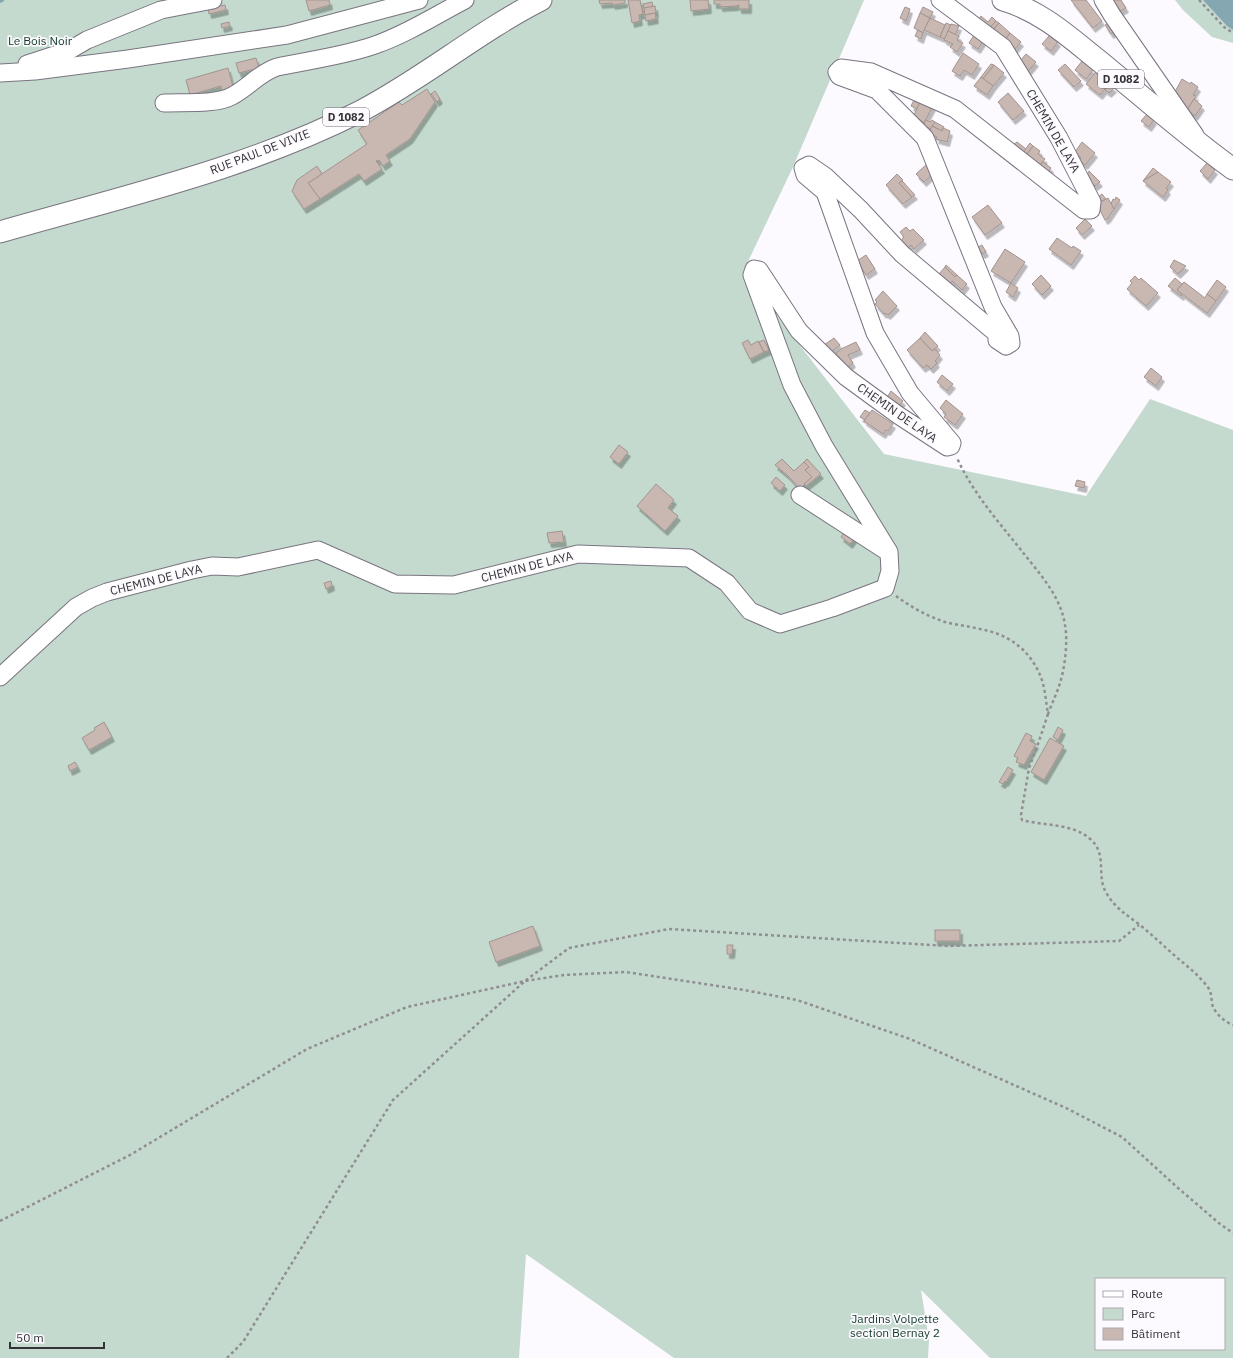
<svg xmlns="http://www.w3.org/2000/svg" width="1233" height="1358" viewBox="0 0 1233 1358" font-family="'IBM Plex Sans',sans-serif">
<defs>
<filter id="shadow"><feDropShadow dx="2.5" dy="4.5" stdDeviation="0" flood-color="#0004"/></filter>
</defs>
<rect width="100%" height="100%" fill="#fcfafe"/>
<g fill="#c4dace" fill-rule="evenodd">
<path d="M 0,0 L 864,0 L 793,167 L 743,272 L 884,454 L 1086,496 L 1150,399 L 1233,430 L 1233,1358 L 990,1358 L 921,1290 L 929,1340 L 928,1358 L 674,1358 L 526,1254 L 519,1358 L 0,1358 ZM 1096,1279 L 1224,1279 L 1224,1349 L 1096,1349 Z"/>
<polygon points="1175,0 1233,0 1233,43 1212,37 1183,10"/>
</g>
<polygon fill="#84a7b2" points="1203,0 1233,0 1233,30 1227,26"/>
<g fill="none" stroke-linecap="round" stroke-linejoin="round">
<polyline stroke="#84a7b2" stroke-width="4" points="0,1 2,0"/>
</g>
<g fill="#c9b8b2" stroke="#a3938e" filter="url(#shadow)">
<polygon points="306,0 329,0 330,5 309,11"/>
<polygon points="599,0 625,0 625,3 613,5 612,3 600,4"/>
<polygon points="628,0 640,0 643,14 639,15 640,21 632,23"/>
<polygon points="690,0 708,0 709,9 691,11"/>
<polygon points="714,0 749,0 749,9 739,9 739,5 736,6 720,7 720,4 714,4"/>
<polygon points="1071,0 1086,0 1102,21 1093,28"/>
<polygon points="1110,0 1121,0 1126,8 1117,13"/>
<polygon points="652,2 653,7 644,8 643,4"/>
<polygon points="225,5 226,10 209,14 208,8"/>
<polygon points="655,6 656,13 645,15 644,8"/>
<polygon points="905,7 910,9 906,21 900,18"/>
<polygon points="923,7 933,12 930,18 920,13"/>
<polygon points="655,13 656,19 646,21 645,15"/>
<polygon points="920,13 930,18 923,33 914,28"/>
<polygon points="981,16 988,22 992,17 996,21 987,31 977,21"/>
<polygon points="930,18 945,25 940,37 924,30"/>
<polygon points="996,21 999,23 992,31 987,31"/>
<polygon points="1112,21 1118,30 1111,34 1105,25"/>
<polygon points="229,22 230,26 222,28 221,24"/>
<polygon points="946,23 951,25 945,39 940,37"/>
<polygon points="999,23 1010,33 1004,41 992,31"/>
<polygon points="951,24 959,26 955,35 948,31"/>
<polygon points="918,30 923,33 921,39 915,36"/>
<polygon points="948,31 959,36 957,40 963,43 957,52 950,47 953,44 944,40"/>
<polygon points="976,32 985,38 978,49 969,43"/>
<polygon points="1010,33 1021,42 1014,50 1004,41"/>
<polygon points="1050,35 1058,42 1051,51 1042,44"/>
<polygon points="963,53 979,64 972,75 964,70 960,76 952,71"/>
<polygon points="1026,54 1036,62 1025,75 1020,68 1024,64 1020,61"/>
<polygon points="256,58 259,68 239,73 236,63"/>
<polygon points="1082,61 1093,70 1086,79 1075,70"/>
<polygon points="991,64 994,65 983,79 981,77"/>
<polygon points="1065,64 1081,81 1074,87 1058,70"/>
<polygon points="994,65 1004,73 993,86 983,79"/>
<polygon points="228,68 234,90 222,93 221,86 190,95 186,80"/>
<polygon points="1096,72 1109,84 1100,95 1086,84"/>
<polygon points="981,77 993,86 987,95 974,86"/>
<polygon points="1182,79 1190,84 1191,82 1198,87 1193,95 1196,96 1187,110 1172,97"/>
<polygon points="1109,84 1114,88 1109,93 1105,90"/>
<polygon points="427,89 435,102 410,139 386,155 390,161 383,166 379,160 376,161 382,169 364,181 359,174 320,199 308,183 367,144 358,130 399,102 402,105"/>
<polygon points="435,91 440,99 437,102 431,94"/>
<polygon points="1008,93 1024,111 1013,120 998,102"/>
<polygon points="915,98 921,100 917,109 911,106"/>
<polygon points="1194,99 1202,106 1195,116 1187,110"/>
<polygon points="921,100 933,106 924,123 914,115"/>
<polygon points="1147,114 1154,120 1149,127 1141,121"/>
<polygon points="926,120 931,122 932,120 935,122 931,129 923,125"/>
<polygon points="935,122 944,127 942,131 932,126"/>
<polygon points="932,126 942,131 943,128 950,131 947,142 936,139 937,137 929,133"/>
<polygon points="1017,142 1026,149 1022,154 1013,145"/>
<polygon points="1082,142 1095,153 1085,165 1079,160 1081,158 1075,152"/>
<polygon points="1030,143 1033,146 1025,157 1022,154"/>
<polygon points="1033,146 1040,151 1038,154 1045,159 1038,167 1025,157"/>
<polygon points="1043,162 1051,168 1047,174 1038,167"/>
<polygon points="928,163 935,172 924,182 916,174"/>
<polygon points="1207,163 1215,170 1208,179 1200,171"/>
<polygon points="317,166 322,174 308,183 320,199 304,209 292,191 297,180"/>
<polygon points="1153,168 1158,172 1143,181"/>
<polygon points="1089,171 1100,182 1095,186 1086,177"/>
<polygon points="1158,172 1171,182 1166,188 1168,190 1163,197 1143,181"/>
<polygon points="897,174 903,180 899,183 912,197 903,204 886,185"/>
<polygon points="902,181 915,195 912,197 899,183"/>
<polygon points="1102,194 1106,199 1100,202 1097,198"/>
<polygon points="1116,197 1120,200 1114,209 1111,204 1113,199 1115,200"/>
<polygon points="1108,198 1114,209 1108,218 1105,220 1097,204"/>
<polygon points="988,205 1002,223 985,235 972,217"/>
<polygon points="1085,219 1092,226 1082,235 1076,228"/>
<polygon points="906,227 910,231 913,229 924,240 914,249 911,245 907,249 900,242 904,237 900,232"/>
<polygon points="1057,238 1072,248 1073,246 1081,251 1071,265 1049,249"/>
<polygon points="982,245 986,252 982,254 978,247"/>
<polygon points="1005,249 1025,262 1011,283 991,271"/>
<polygon points="866,255 875,269 866,275 857,261"/>
<polygon points="1174,260 1186,266 1178,274 1170,267"/>
<polygon points="946,265 957,275 955,277 945,267"/>
<polygon points="945,267 955,277 957,275 967,284 962,290 952,281 950,284 939,274"/>
<polygon points="1041,275 1051,286 1042,295 1032,284"/>
<polygon points="1135,276 1139,280 1141,278 1158,293 1146,306 1127,289 1132,283 1130,281"/>
<polygon points="1175,278 1182,284 1177,290 1182,294 1181,296 1168,286"/>
<polygon points="1217,280 1226,287 1216,301 1207,294"/>
<polygon points="1184,282 1205,298 1207,294 1216,301 1207,313 1177,290"/>
<polygon points="1011,283 1018,288 1013,297 1006,292"/>
<polygon points="883,291 897,306 888,315 885,313 884,314 875,304 877,302 875,300"/>
<polygon points="925,332 938,346 932,351 920,338"/>
<polygon points="834,338 840,345 830,353 824,345"/>
<polygon points="920,338 932,351 935,349 940,355 935,361 937,363 931,369 927,365 923,368 907,350"/>
<polygon points="748,340 751,345 758,341 764,352 750,359 742,343"/>
<polygon points="764,340 769,350 764,352 759,342"/>
<polygon points="856,342 860,350 848,355 853,363 847,368 836,353 841,349"/>
<polygon points="1151,368 1162,377 1156,386 1144,377"/>
<polygon points="942,375 953,384 947,391 937,382"/>
<polygon points="891,391 903,401 897,408 886,399"/>
<polygon points="946,400 963,414 955,425 944,417 946,414 940,408"/>
<polygon points="865,410 870,413 865,420 860,417"/>
<polygon points="872,410 893,424 888,431 886,430 883,434 864,421"/>
<polygon points="619,445 628,452 619,464 610,457"/>
<polygon points="782,459 794,471 804,462 809,467 805,470 812,477 800,489 788,476 775,465"/>
<polygon points="807,459 821,474 806,486 804,484 812,477 805,470 809,467 804,462"/>
<polygon points="776,477 785,485 780,491 771,483"/>
<polygon points="1077,480 1085,482 1084,488 1075,486"/>
<polygon points="656,484 674,500 668,508 678,516 665,531 637,506"/>
<polygon points="846,530 856,536 850,544 841,537"/>
<polygon points="562,531 564,542 549,543 547,533"/>
<polygon points="331,581 332,586 326,589 324,583"/>
<polygon points="104,722 112,737 89,750 82,738 95,730 94,728"/>
<polygon points="1058,727 1063,730 1058,740 1053,737"/>
<polygon points="1026,733 1032,736 1030,741 1036,744 1024,765 1016,762 1018,758 1014,756"/>
<polygon points="1050,738 1064,746 1044,780 1031,772"/>
<polygon points="75,762 78,767 70,771 68,766"/>
<polygon points="1008,767 1013,770 1006,782 1005,781 1003,784 999,782"/>
<polygon points="533,926 540,946 496,962 489,942"/>
<rect x="935" y="930" width="25" height="11"/>
<polygon points="727,945 733,945 732,954 727,954"/>
</g>
<g fill="none" stroke-linecap="round" stroke-linejoin="round">
<defs>
<g id="minor">
<polyline points="1103,0 1112,15 1195,135"/>
<polyline points="27,64 70,50 87,40 161,10 213,0"/>
<polyline points="0,73 35,71 128,59 287,35 419,0"/>
<path d="M 164,103 C 183,102 216,105 232,96 C 249,87 259,73 277,67 C 310,60 344,56 375,45 C 407,34 436,15 465,0"/>
<polyline points="800,495 885,550"/>
<polyline points="0,677 76,607 92,598 107,592 192,570 212,566 238,567 318,550 395,584 454,585 578,554 689,558 727,583 750,611 780,624 832,608 885,588 890,571 889,552 824,446 792,385 752,275 754,269 759,270 799,331 846,377 898,415 947,447 951,446 952,443 910,393 875,333 825,192 805,175 803,168 809,165 825,176 861,210 902,254 997,334 997,340 1006,346 1011,343 1010,336 993,307 925,138 877,90 839,76 837,72 841,68 871,72 955,109 1084,210 1091,210 1092,202 1059,138 1003,47 940,0"/>
</g>
<g id="major">
<path d="M 1003,0 C 1041,11 1068,36 1098,60 C 1143,97 1186,135 1233,169"/>
<path d="M 0,232 C 121,197 247,169 361,111 C 424,78 478,32 541,0"/>
</g>
</defs>
<use href="#minor" stroke="#797481" stroke-width="19"/>
<use href="#major" stroke="#797481" stroke-width="23"/>
<g stroke="#908e93" stroke-width="2.5" stroke-dasharray="3 3" stroke-linecap="butt">
<polyline points="1199,0 1224,27 1233,33"/>
<path d="M 896,596 C 911,607 927,616 945,622 C 956,625 968,626 980,629 C 1008,634 1029,649 1040,675 C 1045,686 1046,702 1048,714 C 1052,703 1057,693 1060,683 C 1065,667 1068,641 1065,625 C 1061,596 1038,572 1021,550 C 997,520 973,493 957,458"/>
<path d="M 1048,714 L 1039,741 L 1029,768 L 1021,815 L 1022,820 C 1044,826 1071,823 1089,838 C 1109,854 1095,876 1107,894 C 1115,908 1127,915 1140,925 C 1152,935 1163,945 1174,955 C 1182,962 1190,968 1197,975 C 1201,979 1206,984 1209,989 C 1212,994 1211,1001 1213,1007 C 1217,1015 1225,1022 1233,1025"/>
<polyline points="0,1221 130,1155 307,1049 407,1007 525,981 564,975 626,972 744,990 797,1000 910,1039 1066,1108 1122,1137 1178,1188 1220,1224 1233,1233"/>
<polyline points="227,1358 243,1342 393,1100 525,981 569,948 669,929 948,946 1119,941 1139,925"/>
</g>
<use href="#minor" stroke="#fff" stroke-width="17"/>
<use href="#major" stroke="#fff" stroke-width="21"/>
</g>
<g text-anchor="middle" stroke-width="3.5" stroke-linejoin="round" paint-order="stroke">
<g fill="#fcfafe" stroke="#706d73" stroke-width="1">
<rect x="1098" y="70" width="46" height="18" rx="3"/>
<rect x="323" y="108" width="46" height="18" rx="3"/>
</g>
<g font-size="11" font-weight="bold" fill="#343137">
<text x="1121" y="83">D 1082</text>
<text x="346" y="121">D 1082</text>
</g>
<g font-size="12" fill="#0f3927" stroke="#fcfafe">
<text x="40" y="45">Le Bois Noir</text>
<text x="895" y="1323">Jardins Volpette<tspan x="895" dy="14">section Bernay 2</tspan></text>
</g>
<g font-size="12" fill="#343137" stroke="#fcfafe">
<text transform="translate(1053 131) rotate(60)" y="4">CHEMIN DE LAYA</text>
<text transform="translate(260 152) rotate(-21)" y="4">RUE PAUL DE VIVIE</text>
<text transform="translate(897 413) rotate(35)" y="4">CHEMIN DE LAYA</text>
<text transform="translate(527 567) rotate(-14)" y="4">CHEMIN DE LAYA</text>
<text transform="translate(156 580) rotate(-14)" y="4">CHEMIN DE LAYA</text>
</g>
</g>
<rect x="1095" y="1278" width="130" height="72" fill="#fcfafe" stroke="#acaaae"/>
<rect x="1103" y="1291" width="20" height="6" fill="#ffffff" stroke="#acaaae"/>
<text x="1131" y="1298" font-size="12" fill="#343137">Route</text>
<rect x="1103" y="1308" width="20" height="12" fill="#c4dace" stroke="#acaaae"/>
<text x="1131" y="1318" font-size="12" fill="#343137">Parc</text>
<rect x="1103" y="1328" width="20" height="12" fill="#c9b8b2" stroke="#acaaae"/>
<text x="1131" y="1338" font-size="12" fill="#343137">Bâtiment</text>
<path d="M10 1342v6h94v-6" fill="none" stroke="#343137" stroke-width="2"/>
<text x="16" y="1342" font-size="12" fill="#343137" stroke="#fcfafe" stroke-width="3" paint-order="stroke">50 m</text>
</svg>
